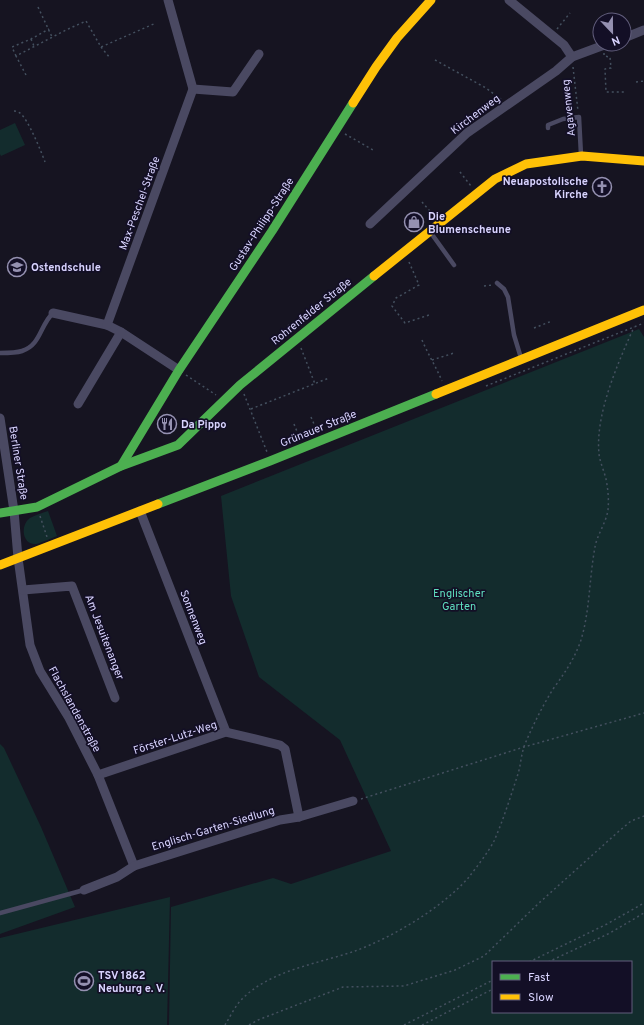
<svg xmlns="http://www.w3.org/2000/svg" width="644" height="1025" viewBox="0 0 644 1025" font-family="Overpass,sans-serif">
<rect width="100%" height="100%" fill="#161421"/>
<g fill="#132c2d" fill-rule="evenodd">
<polygon points="15,123 25,145 1,156 0,154 0,130"/>
<path d="M 639,329 L 644,337 L 644,1025 L 169,1025 L 171,907 L 273,878 L 291,884 L 391,851 L 340,740 L 259,677 L 231,596 L 221,496 ZM 493,962 L 631,962 L 631,1012 L 493,1012 Z"/>
<path d="M 48,511 L 57,536 C 51,538 42,543 36,544 C 22,545 20,525 30,518 C 35,515 42,513 48,511 Z"/>
<polygon points="0,744 4,748 41,827 75,907 0,934"/>
<polygon points="170,897 167,1025 0,1025 0,938"/>
</g>
<g fill="none" stroke-linecap="round" stroke-linejoin="round">
<g stroke="#44505f" stroke-width="1.5" stroke-dasharray="2 3" stroke-linecap="butt">
<polyline points="38,7 52,37"/>
<polyline points="557,29 570,13"/>
<polyline points="31,39 34,46"/>
<polyline points="101,47 110,58"/>
<polyline points="604,53 604,56 610,57 611,68 605,69 606,92 624,92"/>
<polyline points="16,56 12,47 31,39 49,29"/>
<polyline points="435,60 486,88 502,100"/>
<polyline points="573,67 578,111"/>
<polyline points="26,75 16,56 66,30 86,21 101,47 156,23"/>
<polyline points="636,82 644,81"/>
<path d="M 14,111 C 16,111 18,112 20,113 C 28,119 41,151 45,162"/>
<polyline points="345,134 373,150"/>
<polyline points="460,172 471,186"/>
<polyline points="422,202 434,216"/>
<polyline points="409,262 419,285 396,298 392,306 405,323 429,315"/>
<polyline points="484,286 492,285"/>
<polyline points="288,325 293,329"/>
<polyline points="534,328 552,321"/>
<path d="M 422,340 C 428,354 436,367 442,381"/>
<polyline points="301,348 315,384"/>
<polyline points="432,360 454,353"/>
<polyline points="186,375 216,395"/>
<polyline points="486,386 644,323"/>
<polyline points="244,394 267,452"/>
<polyline points="251,409 329,378"/>
<polyline points="311,417 317,431"/>
<polyline points="294,424 300,439"/>
<polyline points="40,516 47,537"/>
<polyline points="361,799 524,747 644,713"/>
<polyline points="529,962 607,924 644,903"/>
<polyline points="548,962 610,933 644,913"/>
<path d="M 225,1025 C 230,1017 235,1006 242,999 C 271,970 317,964 355,951 C 393,937 442,908 469,877 C 476,868 489,851 494,841 C 503,821 511,795 518,774 C 521,764 521,754 525,744 C 533,725 542,707 553,689 C 564,674 573,661 580,643 C 590,613 589,579 595,547 C 597,535 606,523 608,510 C 609,500 608,489 606,479 C 604,471 600,462 599,454 C 595,414 618,363 634,327"/>
<polyline points="249,1025 258,1020 343,987 404,986 455,970 484,956 539,903 618,832 631,821 644,816"/>
<polyline points="404,1025 493,980"/>
<polyline points="422,1025 493,989"/>
</g>
<g stroke="#4a4962" stroke-width="4.5">
<polyline points="548,128 548,125 563,119 579,117 581,155"/>
<polyline points="431,233 454,265"/>
<polyline points="497,283 504,289 508,297 514,335 521,358"/>
<path d="M 0,353 C 7,353 16,353 22,351 C 41,345 40,325 53,313"/>
<polyline points="0,913 84,890"/>
</g>
<g stroke="#4a4962" stroke-width="9">
<polyline points="168,0 193,89 233,92 259,54"/>
<polyline points="509,0 564,45 572,57"/>
<polyline points="624,38 644,30"/>
<polyline points="370,224 467,133 556,71 572,57 607,44"/>
<polyline points="53,313 107,325 121,332 179,370"/>
<polyline points="107,325 193,89"/>
<polyline points="78,404 121,332"/>
<polyline points="0,418 14,511 18,558 30,645 40,671 69,718 98,775 134,866"/>
<polyline points="140,511 226,732"/>
<polyline points="23,590 72,586 115,698"/>
<polyline points="98,775 226,732 280,745 285,749 299,817"/>
<polyline points="84,890 117,877 134,866 280,820 299,817 353,801"/>
</g>
<g stroke="#4caf50" stroke-width="9">
<polyline points="121,466 179,370 272,231 353,103"/>
<polyline points="158,504 270,461 436,394"/>
<polyline points="0,513 37,507 121,466 178,445 240,385 374,276"/>
</g>
<g stroke="#ffc107" stroke-width="9">
<polyline points="353,103 376,67 397,38 431,0"/>
<polyline points="374,276 495,179 526,164 582,156 644,161"/>
<polyline points="436,394 644,310"/>
<polyline points="0,565 158,504"/>
</g>
</g>
<defs>
<symbol id="church-ring" viewBox="-11 -11 22 22"><circle r="9.5" fill="#130f26" stroke="#9591b1" stroke-width="1.5"/><path d="M-1.2-6h2.4v3.5h3.3v2.4h-3.3V6h-2.4V-.1h-3.3v-2.4h3.3Z" fill="#9591b1"/></symbol>
<symbol id="shop-ring" viewBox="-11 -11 22 22"><circle r="9.5" fill="#130f26" stroke="#9591b1" stroke-width="1.5"/><path d="M-5-2.5h2.3a2.7 3.5 0 0 1 5.4 0H5L5.5 6h-11ZM-1.5-2.5h3a1.5 2.3 0 0 0-3 0Z" fill="#9591b1"/></symbol>
<symbol id="school-ring" viewBox="-11 -11 22 22"><circle r="9.5" fill="#130f26" stroke="#9591b1" stroke-width="1.5"/><path d="M0-5L7-2L0 1L-7-2ZM-4 1L0 2.5L4 1V4Q0 6-4 4Z" fill="#9591b1"/></symbol>
<symbol id="restaurant-ring" viewBox="-11 -11 22 22"><circle r="9.5" fill="#130f26" stroke="#9591b1" stroke-width="1.5"/><path d="M-5-6h1v4h1v-4h1v4h1v-4h1v5L-1.5 .5V6h-2V.5L-5-1ZM5-6V6H3V1.5H1.5Q1.5-4 5-6Z" fill="#9591b1"/></symbol>
<symbol id="stadium-ring" viewBox="-11 -11 22 22"><circle r="9.5" fill="#130f26" stroke="#9591b1" stroke-width="1.5"/><path d="M0-5a6.5 5 0 1 0 0 10a6.5 5 0 1 0 0-10ZM-3.5-1.8h7v3.6h-7Z" fill="#9591b1"/></symbol>
</defs>
<g fill-rule="evenodd">
<use href="#church-ring" x="591" y="176" width="22" height="22"/>
<use href="#shop-ring" x="403" y="211" width="22" height="22"/>
<use href="#school-ring" x="6" y="256" width="22" height="22"/>
<use href="#restaurant-ring" x="156" y="413" width="22" height="22"/>
<use href="#stadium-ring" x="73" y="970" width="22" height="22"/>
</g>
<g text-anchor="middle" stroke-width="3.5" stroke-linejoin="round" paint-order="stroke">
<g font-size="11" fill="#d9d4ff" stroke="#130f26">
<text transform="translate(568 108) rotate(-96)" y="4">Agavenweg</text>
<text transform="translate(475 114) rotate(-37)" y="4">Kirchenweg</text>
<text transform="translate(139 203) rotate(-70)" y="4">Max-Peschel-Straße</text>
<text transform="translate(261 224) rotate(-57)" y="4">Gustav-Philipp-Straße</text>
<text transform="translate(311 311) rotate(-39)" y="4">Rohrenfelder Straße</text>
<text transform="translate(318 428) rotate(-22)" y="4">Grünauer Straße</text>
<text transform="translate(19 463) rotate(81)" y="4">Berliner Straße</text>
<text transform="translate(194 617) rotate(69)" y="4">Sonnenweg</text>
<text transform="translate(105 637) rotate(69)" y="4">Am Jesuitenanger</text>
<text transform="translate(75 709) rotate(61)" y="4">Flachslandenstraße</text>
<text transform="translate(175 737) rotate(-18)" y="4">Förster-Lutz-Weg</text>
<text transform="translate(213 828) rotate(-17)" y="4">Englisch-Garten-Siedlung</text>
</g>
<g font-size="11" font-weight="bold" fill="#d9d4ff" stroke="#130f26" text-anchor="start">
<text x="588" y="185" text-anchor="end">Neuapostolische<tspan x="588" dy="13">Kirche</tspan></text>
<text x="428" y="220">Die<tspan x="428" dy="13">Blumenscheune</tspan></text>
<text x="31" y="271">Ostendschule</text>
<text x="181" y="428">Da Pippo</text>
<text x="98" y="979">TSV 1862<tspan x="98" dy="13">Neuburg e. V.</tspan></text>
</g>
<g font-size="11" fill="#5fe0c0" stroke="#130f26">
<text x="459" y="597">Englischer<tspan x="459" dy="13">Garten</tspan></text>
</g>
</g>
<rect x="492" y="961" width="140" height="52" fill="#130f26" stroke="#625e7d"/>
<rect x="500" y="974" width="20" height="6" fill="#4caf50" stroke="#625e7d"/>
<text x="528" y="981" font-size="12" fill="#d9d4ff">Fast</text>
<rect x="500" y="994" width="20" height="6" fill="#ffc107" stroke="#625e7d"/>
<text x="528" y="1001" font-size="12" fill="#d9d4ff">Slow</text>
<g transform="translate(612 32) rotate(158)"><circle r="19" fill="#130f26" stroke="#625e7d"/>
<path d="M0-3L7 15L0 10L-7 15Z" fill="#9591b1"/>
<text y="-6" font-size="11" font-weight="bold" text-anchor="middle" fill="#d9d4ff">N</text>
</g>
</svg>
